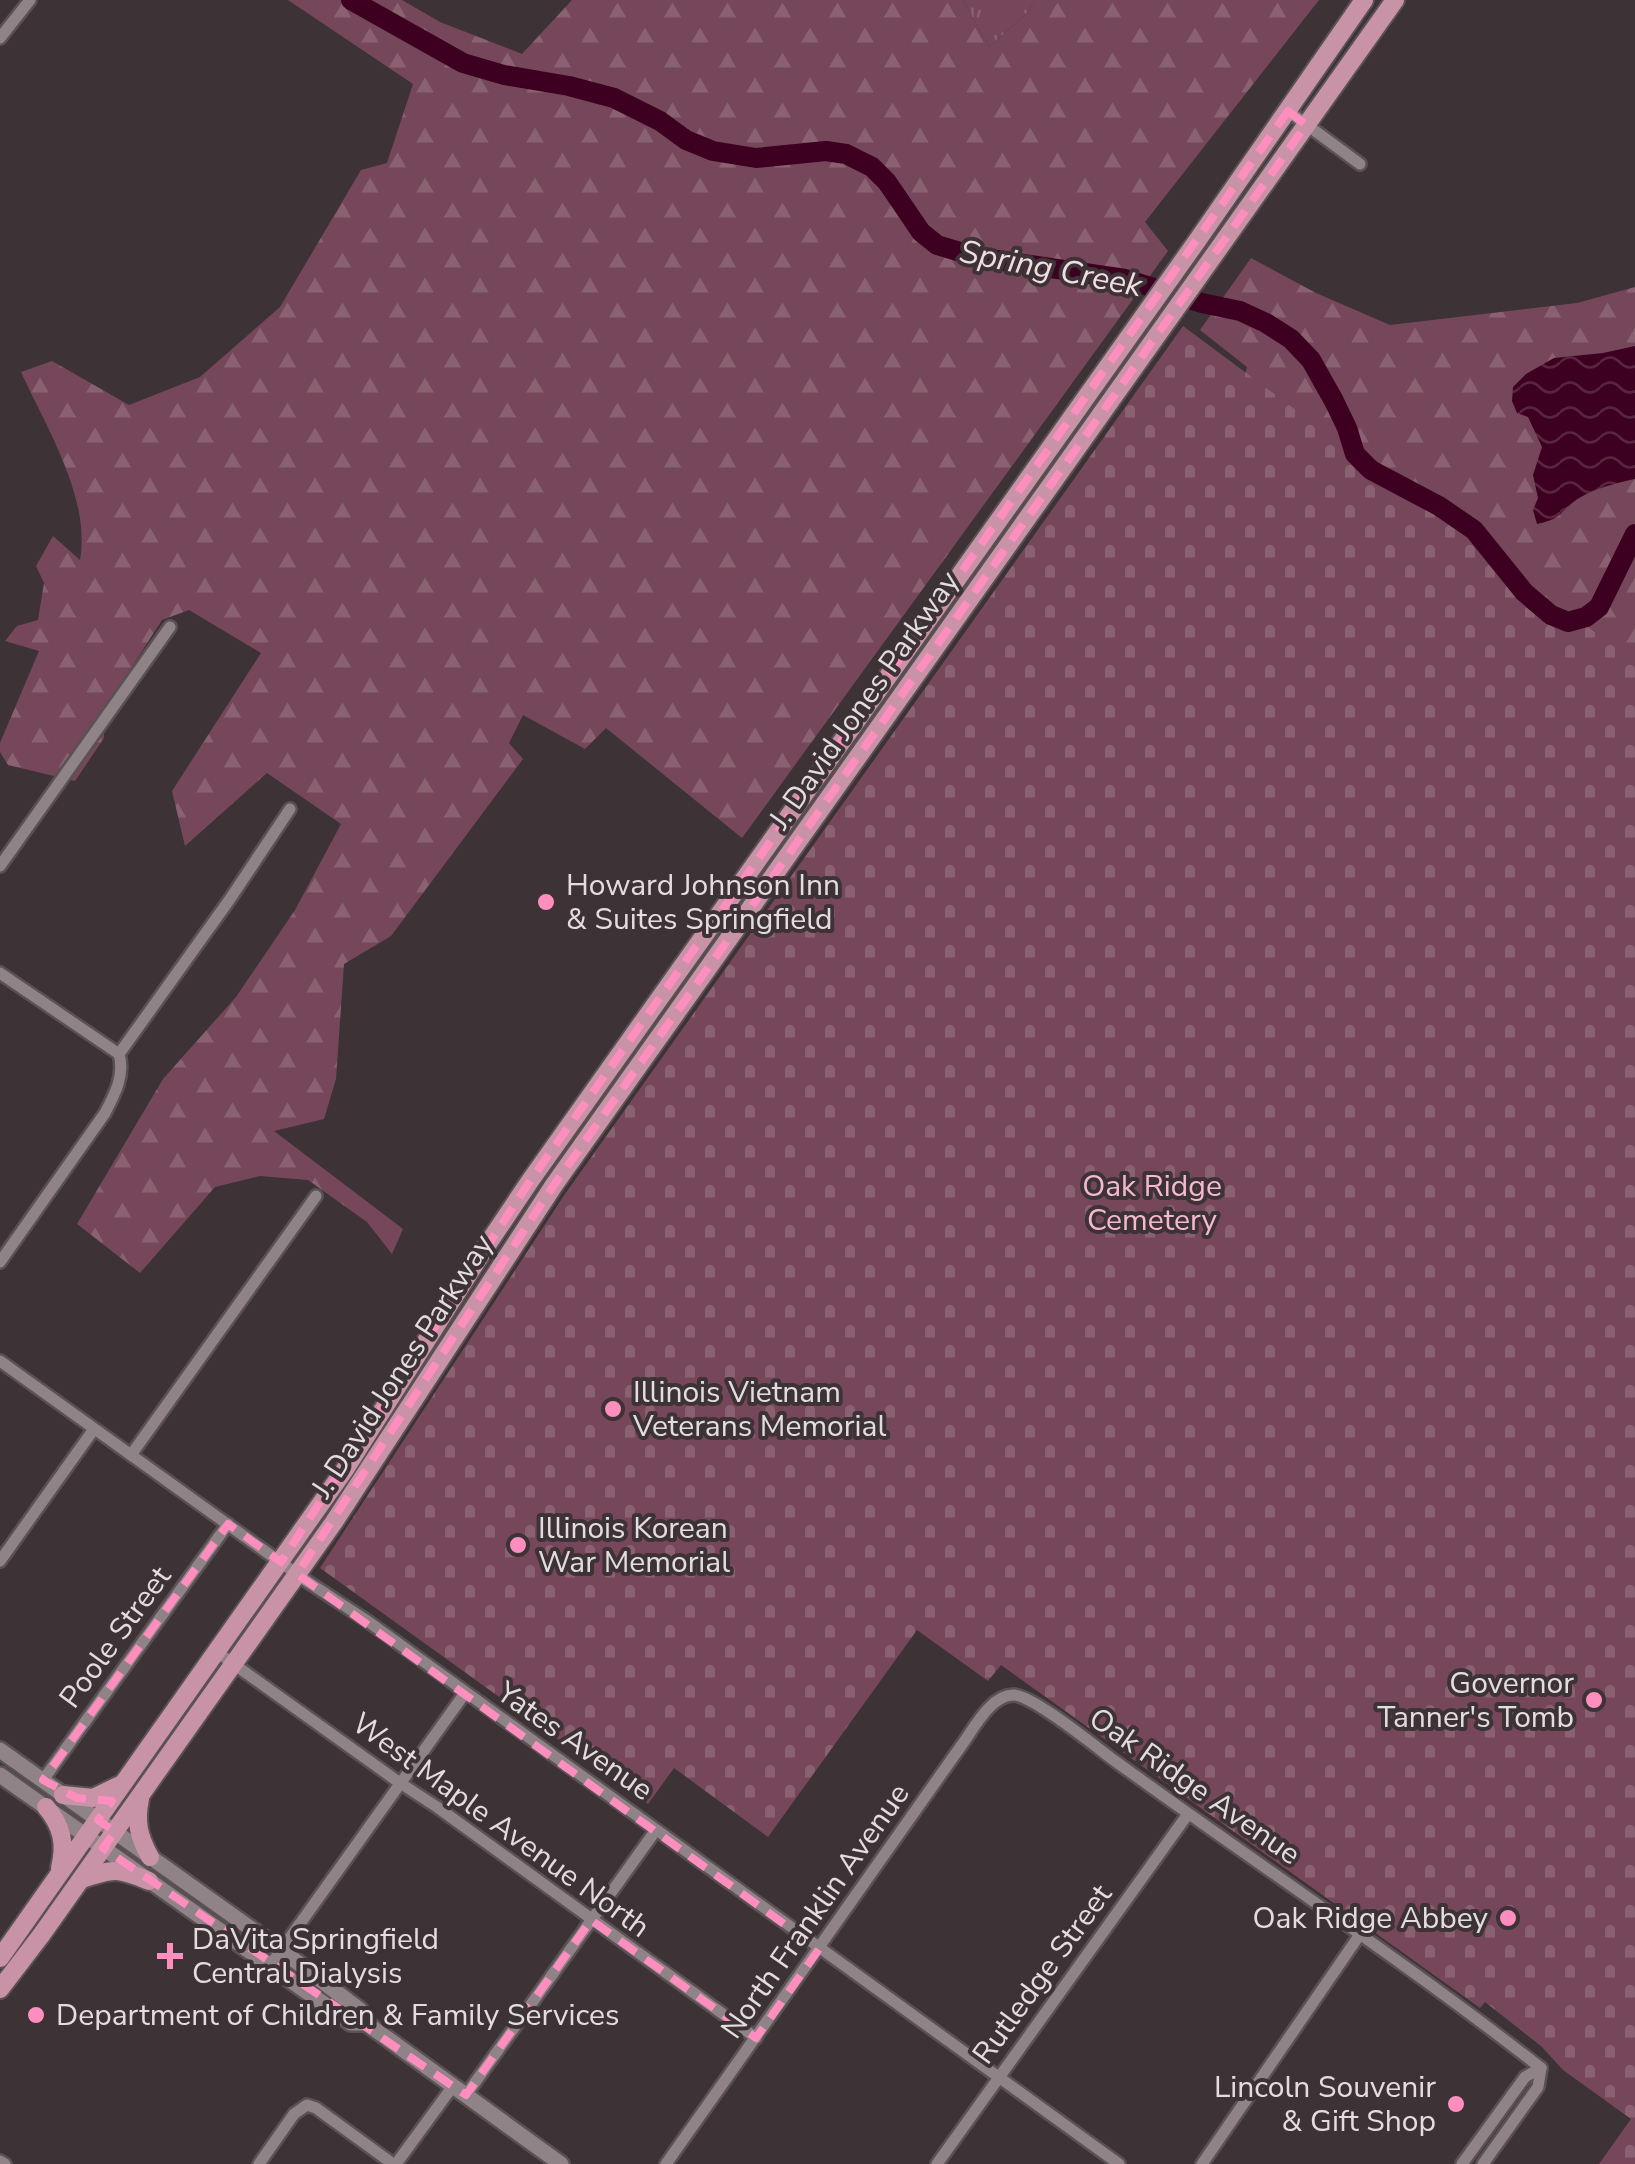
<svg xmlns="http://www.w3.org/2000/svg" width="1635" height="2164" viewBox="0 0 1635 2164" font-family="'Nunito Sans',sans-serif">
<defs>
<pattern id="grass-tufts" width="24" height="20" patternUnits="userSpaceOnUse" patternTransform="scale(2.5)"><rect width="24" height="20" fill="#76475a"/><path d="M3 7l-1-3M5 7V3M7 7l1-3M15 17l-1-3M17 17v-4M19 17l1-3" fill="none" stroke="#896171"/></pattern>
<pattern id="forest-firs" width="22" height="20" patternUnits="userSpaceOnUse" patternTransform="scale(2.5)"><rect width="22" height="20" fill="#76475a"/><path d="M5 1l3.5 6h-7zM16 11l3.5 6h-7z" fill="#896171"/></pattern>
<pattern id="cemetery-stones" width="16" height="16" patternUnits="userSpaceOnUse" patternTransform="scale(2.5)"><rect width="16" height="16" fill="#76475a"/><path d="M2 7V4a2 2 0 0 1 4 0v3zM10 15v-3a2 2 0 0 1 4 0v3z" fill="#896171"/></pattern>
<pattern id="water-waves" width="16" height="10" patternUnits="userSpaceOnUse" patternTransform="scale(2.5)"><rect width="16" height="10" fill="#3d0020"/><path d="M0 5q4-4 8 0t8 0" fill="none" stroke="#592540"/></pattern>
</defs>
<rect width="100%" height="100%" fill="#3d3236"/>
<polygon fill="url(#grass-tufts)" points="963,0 1035,0 1028,12 989,47"/>
<g fill="url(#forest-firs)">
<path d="M 288,0 L 402,0 L 440,22 L 522,54 L 572,0 L 963,0 L 989,47 L 1028,12 L 1035,0 L 1319,0 L 1145,222 L 1168,251 L 742,838 L 606,728 L 585,749 L 523,715 L 509,743 L 523,759 L 391,936 L 344,964 L 336,1079 L 324,1119 L 274,1131 L 403,1229 L 392,1254 L 367,1222 L 308,1180 L 260,1176 L 215,1187 L 140,1273 L 77,1224 L 163,1079 L 236,997 L 295,910 L 341,824 L 267,773 L 185,846 L 172,791 L 261,653 L 189,610 L 162,620 L 103,712 L 104,738 L 75,781 L 8,765 L 0,752 L 0,743 L 39,651 L 5,641 L 17,626 L 38,620 L 44,583 L 36,566 L 53,536 L 80,560 C 91,498 46,427 21,372 L 52,361 L 129,405 L 200,377 L 280,307 L 361,170 L 387,163 L 413,84 Z"/>
<polygon points="1251,258 1316,293 1390,325 1577,303 1635,287 1635,702 1237,407 1247,367 1200,330"/>
</g>
<polygon fill="url(#cemetery-stones)" points="1183,326 1635,662 1635,2164 1599,2164 1631,2119 1563,2070 1541,2046 1485,2002 1480,2008 1001,1665 988,1681 917,1630 768,1837 674,1768 648,1804 320,1568 565,1194"/>
<path fill="url(#water-waves)" d="M 1635,346 L 1635,479 C 1616,483 1596,488 1579,498 C 1559,511 1565,518 1537,524 L 1533,510 L 1538,498 L 1533,475 L 1542,447 L 1528,417 L 1517,413 L 1512,401 L 1513,387 L 1526,374 L 1554,358 L 1603,353 Z"/>
<g fill="none" stroke-linecap="round" stroke-linejoin="round">
<polyline stroke="#3d0020" stroke-width="20" points="351,0 463,63 504,75 569,86 614,98 660,121 686,140 713,151 756,158 826,151 846,154 872,167 887,182 921,232 937,245 977,257 1125,279 1202,303 1240,311 1266,323 1291,339 1311,360 1334,401 1347,428 1355,454 1371,470 1439,506 1474,530 1524,592 1551,615 1568,622 1586,617 1599,607 1635,534"/>
<defs>
<g id="street">
<polyline points="0,38 30,0"/>
<polyline points="1288,111 1360,164"/>
<polyline points="0,866 170,627"/>
<polyline points="0,973 119,1054"/>
<path d="M 0,1262 L 105,1113 C 115,1094 125,1075 119,1054 L 230,899 L 290,809"/>
<polyline points="0,1361 308,1582 366,1620 1119,2164"/>
<polyline points="131,1455 316,1196"/>
<polyline points="0,1561 94,1429"/>
<polyline points="217,1652 400,1783 437,1807 756,2038"/>
<polyline points="43,1780 228,1524"/>
<polyline points="269,1967 465,1693"/>
<polyline points="466,2095 656,1830"/>
<polyline points="0,2161 5,2164"/>
<polyline points="259,2164 294,2114 307,2105 316,2108 393,2164"/>
<polyline points="396,2164 453,2086"/>
<path d="M 666,2164 L 961,1746 C 973,1730 991,1694 1014,1695 C 1034,1696 1096,1747 1115,1761 C 1257,1864 1403,1960 1541,2068"/>
<polyline points="937,2164 1188,1814"/>
<polyline points="1202,2164 1361,1933"/>
<polyline points="1462,2164 1525,2077 1541,2068"/>
<polyline points="1483,2164 1538,2087 1541,2068"/>
</g>
<g id="secondary">
<polyline points="0,1750 281,1950 360,2010 366,2023 561,2164"/>
<polyline points="0,1775 351,2023 366,2023"/>
</g>
<g id="primary">
<polyline points="63,1795 93,1798 120,1785"/>
<path d="M 140,1799 C 135,1822 139,1837 150,1857"/>
<path d="M 46,1807 C 62,1826 66,1844 60,1868"/>
<path d="M 82,1879 C 114,1868 118,1868 149,1881"/>
<polyline points="0,1958 346,1468 485,1248 530,1181 1197,241 1364,0"/>
<polyline points="0,1989 42,1934 334,1522 554,1185 1395,0"/>
</g>
</defs>
<use href="#street" stroke="#5a5154" stroke-width="16"/>
<use href="#secondary" stroke="#5a5154" stroke-width="20"/>
<use href="#primary" stroke="#5a5154" stroke-width="22"/>
<use href="#street" stroke="#8f8387" stroke-width="11"/>
<use href="#secondary" stroke="#8f8387" stroke-width="15"/>
<use href="#primary" stroke="#c892a7" stroke-width="18"/>
</g>
<path fill="none" stroke="#fe8ebe" stroke-width="8" stroke-dasharray="20 12" stroke-linejoin="round" d="M 1288,111 L 1306,125 L 554,1185 L 297,1574 L 819,1949 L 756,2038 L 591,1920 L 466,2095 L 103,1848 L 115,1832 L 98,1820 L 112,1801 L 77,1798 L 43,1780 L 228,1524 L 281,1562 L 530,1181 Z"/>
<g fill="#fe8ebe" stroke="#3d3236" stroke-width="4">
<circle cx="546" cy="902" r="10"/>
<circle cx="613" cy="1409" r="10"/>
<circle cx="518" cy="1545" r="10"/>
<circle cx="1594" cy="1700" r="10"/>
<circle cx="1508" cy="1918" r="10"/>
<path d="M165 1941h10v10h10v10h-10v10h-10v-10h-10v-10h10z"/>
<circle cx="36" cy="2015" r="10"/>
<circle cx="1456" cy="2104" r="10"/>
</g>
<g text-anchor="middle" stroke-width="8" stroke-linejoin="round" paint-order="stroke">
<g font-size="30" fill="#e4dde0" stroke="#3d3236">
<text transform="translate(864 700) rotate(-55)" y="10">J. David Jones Parkway</text>
<text transform="translate(402 1366) rotate(-57)" y="10">J. David Jones Parkway</text>
<text transform="translate(115 1637) rotate(-54)" y="10">Poole Street</text>
<text transform="translate(575 1741) rotate(35)" y="10">Yates Avenue</text>
<text transform="translate(1195 1786) rotate(35)" y="10">Oak Ridge Avenue</text>
<text transform="translate(501 1825) rotate(36)" y="10">West Maple Avenue North</text>
<text transform="translate(815 1911) rotate(-55)" y="10">North Franklin Avenue</text>
<text transform="translate(1042 1974) rotate(-54)" y="10">Rutledge Street</text>
</g>
<g font-size="30" fill="#e4dde0" stroke="#3d3236" text-anchor="start">
<text x="566" y="895">Howard Johnson Inn<tspan x="566" dy="34">&amp; Suites Springfield</tspan></text>
<text x="633" y="1402">Illinois Vietnam<tspan x="633" dy="34">Veterans Memorial</tspan></text>
<text x="538" y="1538">Illinois Korean<tspan x="538" dy="34">War Memorial</tspan></text>
<text x="1574" y="1693" text-anchor="end">Governor<tspan x="1574" dy="34">Tanner's Tomb</tspan></text>
<text x="1488" y="1928" text-anchor="end">Oak Ridge Abbey</text>
<text x="192" y="1949">DaVita Springfield<tspan x="192" dy="34">Central Dialysis</tspan></text>
<text x="56" y="2025">Department of Children &amp; Family Services</text>
<text x="1436" y="2097" text-anchor="end">Lincoln Souvenir<tspan x="1436" dy="34">&amp; Gift Shop</tspan></text>
</g>
<g font-size="30" fill="#f6b8d0" stroke="#3d3236">
<text x="1152" y="1196">Oak Ridge<tspan x="1152" dy="34">Cemetery</tspan></text>
</g>
<g font-size="32" font-style="italic" fill="#f2dde4" stroke="#3d3236">
<text transform="translate(1051 268) rotate(11)" y="11">Spring Creek</text>
</g>
</g>
</svg>
